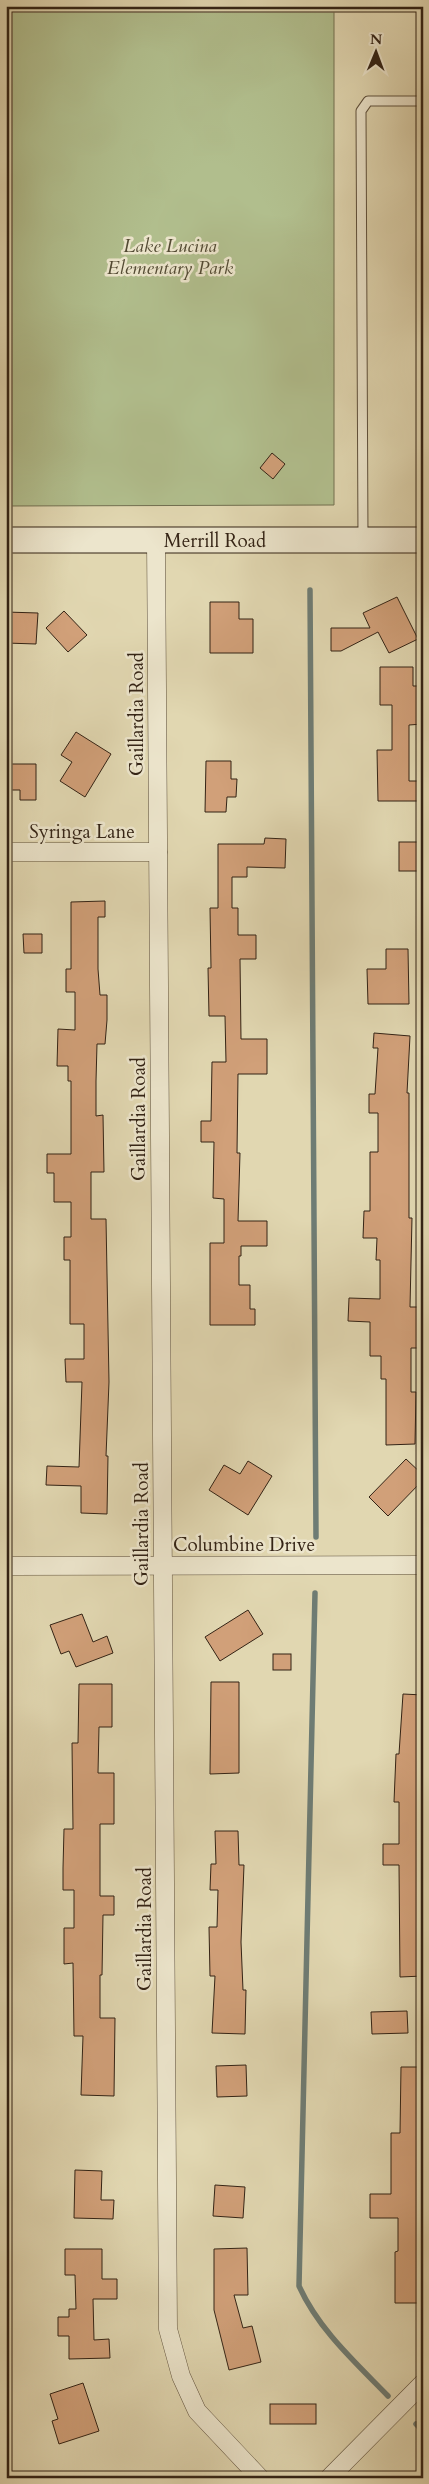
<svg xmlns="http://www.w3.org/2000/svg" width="429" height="2484" viewBox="0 0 429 2484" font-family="Cardo,serif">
<rect width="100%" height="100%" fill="#e1d7b1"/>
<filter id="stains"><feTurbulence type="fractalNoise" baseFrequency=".004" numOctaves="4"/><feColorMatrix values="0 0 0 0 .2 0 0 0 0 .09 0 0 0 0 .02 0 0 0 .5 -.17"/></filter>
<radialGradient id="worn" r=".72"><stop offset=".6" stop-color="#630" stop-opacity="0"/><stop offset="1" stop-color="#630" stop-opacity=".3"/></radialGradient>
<polygon fill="#b1be8d" stroke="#727051" points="6,6 334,6 334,505 6,506"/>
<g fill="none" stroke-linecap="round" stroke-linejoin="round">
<g stroke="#6e7c74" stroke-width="5.5">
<polyline points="310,590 316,1537"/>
<path d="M 315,1593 L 299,2286 C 319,2330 355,2362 388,2396"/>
<polyline points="416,2424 423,2431"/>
</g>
</g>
<g fill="#d1a079" stroke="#332315">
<polygon points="272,453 285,464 273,479 260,468"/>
<polygon points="397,597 418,639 389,653 378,632 341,651 331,651 331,628 370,628 363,613"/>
<polygon points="210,602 239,602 239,619 253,619 253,653 210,653"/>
<polygon points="64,611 87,635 68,652 46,628"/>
<polygon points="6,612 38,613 36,644 6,643"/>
<polygon points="380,667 413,667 413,686 423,686 423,724 409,725 409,781 423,781 423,801 378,801 377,750 392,750 392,705 380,705"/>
<polygon points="76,732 111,754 85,797 60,781 72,762 61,755"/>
<polygon points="206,761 231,761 231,779 237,779 236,797 227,797 226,812 205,812"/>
<polygon points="6,764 36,764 36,800 20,800 20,790 6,790"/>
<polygon points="265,838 286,839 285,868 247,867 247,877 232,877 232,908 238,908 238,935 256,935 256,959 240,959 241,1039 267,1039 267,1074 238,1074 237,1153 240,1153 238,1221 267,1221 267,1246 241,1246 241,1256 239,1256 239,1285 250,1285 250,1309 255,1309 255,1325 210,1325 210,1243 224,1243 224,1199 213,1198 214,1142 201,1142 201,1121 211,1121 212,1062 226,1062 225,1016 209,1016 208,968 211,968 210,908 218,908 218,844 264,844"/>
<rect x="399" y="842" width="24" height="29"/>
<polygon points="105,901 105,917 98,917 98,969 100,995 107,995 107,1020 105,1044 97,1044 96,1081 96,1116 103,1115 104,1172 91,1172 91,1219 106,1219 109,1382 106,1456 108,1456 107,1514 81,1513 81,1486 46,1485 47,1466 79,1467 82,1382 66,1382 65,1359 84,1359 84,1324 70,1324 70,1260 64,1260 64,1237 71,1237 71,1202 54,1202 54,1173 47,1173 47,1154 71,1154 71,1081 68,1081 68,1066 57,1066 58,1029 75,1030 75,992 66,992 66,969 71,969 71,902"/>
<polygon points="23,934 42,934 42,953 24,953"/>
<polygon points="386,949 408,949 409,1004 368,1004 367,969 386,969"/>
<polygon points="374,1033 410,1036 407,1093 409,1093 409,1218 412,1218 410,1307 423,1307 423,1348 411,1348 411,1392 416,1392 415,1444 386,1445 386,1379 381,1379 381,1356 370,1356 370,1322 348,1321 349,1298 380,1299 380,1260 376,1260 377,1238 363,1238 364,1211 370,1211 370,1152 378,1152 378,1113 369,1113 369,1094 375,1094 378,1048 373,1048"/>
<polygon points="406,1459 423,1475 423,1480 388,1516 369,1497"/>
<polygon points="248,1461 272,1476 248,1515 209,1490 224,1465 240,1474"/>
<polygon points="248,1610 263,1634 220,1661 205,1637"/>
<polygon points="82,1614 93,1642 107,1636 113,1653 76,1667 69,1651 61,1654 50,1625"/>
<rect x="273" y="1654" width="18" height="16"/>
<polygon points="211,1682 239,1682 239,1773 210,1774"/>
<polygon points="79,1684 112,1684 112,1727 99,1727 98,1773 114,1773 114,1824 100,1824 100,1896 114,1896 114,1915 103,1915 102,1975 100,1975 100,2018 115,2018 114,2096 81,2095 83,2036 74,2036 73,1963 64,1964 64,1928 74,1928 74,1890 63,1890 63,1868 64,1829 73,1829 72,1743 78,1743"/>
<polygon points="403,1694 423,1695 420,1788 423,1788 423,1976 400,1977 399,1865 383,1865 383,1844 399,1844 399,1802 394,1802 396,1754 399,1754"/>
<polygon points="215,1831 238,1831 239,1865 244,1865 241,1942 243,1990 246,1990 245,2034 212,2033 215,1976 210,1976 209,1927 217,1927 218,1890 210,1890 211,1864 216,1864"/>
<polygon points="407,2011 408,2033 372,2034 371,2012"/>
<polygon points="246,2065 247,2096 217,2097 216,2066"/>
<polygon points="401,2067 423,2067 421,2303 395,2303 395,2252 398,2251 398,2218 370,2218 370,2194 391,2194 391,2133 400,2133"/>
<polygon points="75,2170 102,2171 101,2200 114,2200 113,2219 74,2218"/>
<polygon points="215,2185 245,2187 243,2218 213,2216"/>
<polygon points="247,2248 248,2295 234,2295 243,2328 252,2326 261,2362 229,2370 214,2310 214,2249"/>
<polygon points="65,2249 102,2249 102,2279 117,2279 117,2299 93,2299 94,2340 109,2339 110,2358 69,2359 69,2336 58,2336 58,2317 69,2317 69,2309 76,2309 75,2275 65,2275"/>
<polygon points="83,2383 99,2431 59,2444 52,2421 58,2419 50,2394"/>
<rect x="270" y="2404" width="46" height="20"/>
</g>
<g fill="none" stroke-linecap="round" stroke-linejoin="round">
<defs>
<polyline id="lane" points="363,539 361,111 368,101 423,101"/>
<g id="street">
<polyline points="156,539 168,2329 181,2376 197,2411 260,2478"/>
<polyline points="6,852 158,852"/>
<polyline points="6,1566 423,1565"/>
<polyline points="329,2478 423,2383"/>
</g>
<g id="secondary">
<path id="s1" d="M 6,540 L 423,540"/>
</g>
</defs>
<use href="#lane" stroke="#5e503c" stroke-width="11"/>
<use href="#street" stroke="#5e503c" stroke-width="19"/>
<use href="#secondary" stroke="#332315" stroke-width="27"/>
<use href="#lane" stroke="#ece5cc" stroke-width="9"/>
<use href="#street" stroke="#ece5cc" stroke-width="18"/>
<use href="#secondary" stroke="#ece5cc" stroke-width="25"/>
</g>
<g text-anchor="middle" stroke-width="5" stroke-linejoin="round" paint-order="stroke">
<g font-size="19" font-style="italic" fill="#524a33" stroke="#ece5cc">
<text x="170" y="252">Lake Lucina<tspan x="170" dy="22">Elementary Park</tspan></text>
</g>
<g font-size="19" fill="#332315" stroke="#ece5cc">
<text dy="7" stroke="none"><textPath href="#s1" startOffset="209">Merrill Road</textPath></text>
<text transform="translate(136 714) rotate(-90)" y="7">Gaillardia Road</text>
<text x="82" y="838">Syringa Lane</text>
<text transform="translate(138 1119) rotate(-90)" y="7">Gaillardia Road</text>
<text transform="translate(141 1524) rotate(-90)" y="7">Gaillardia Road</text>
<text x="244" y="1551">Columbine Drive</text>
<text transform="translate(144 1929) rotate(-90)" y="7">Gaillardia Road</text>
</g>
</g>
<rect width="429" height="2484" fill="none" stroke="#e1d7b1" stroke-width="25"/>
<rect x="8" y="8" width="414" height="2469" fill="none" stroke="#332315" stroke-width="2.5"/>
<rect x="12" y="12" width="404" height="2459" fill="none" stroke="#332315"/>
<g transform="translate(376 52) rotate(1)" stroke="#ece5cc" stroke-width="4" paint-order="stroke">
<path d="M0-4L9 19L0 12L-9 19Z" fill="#332315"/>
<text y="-8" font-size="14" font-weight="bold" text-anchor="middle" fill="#332315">N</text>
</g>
<rect width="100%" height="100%" filter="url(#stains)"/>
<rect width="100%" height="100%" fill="url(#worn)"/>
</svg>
